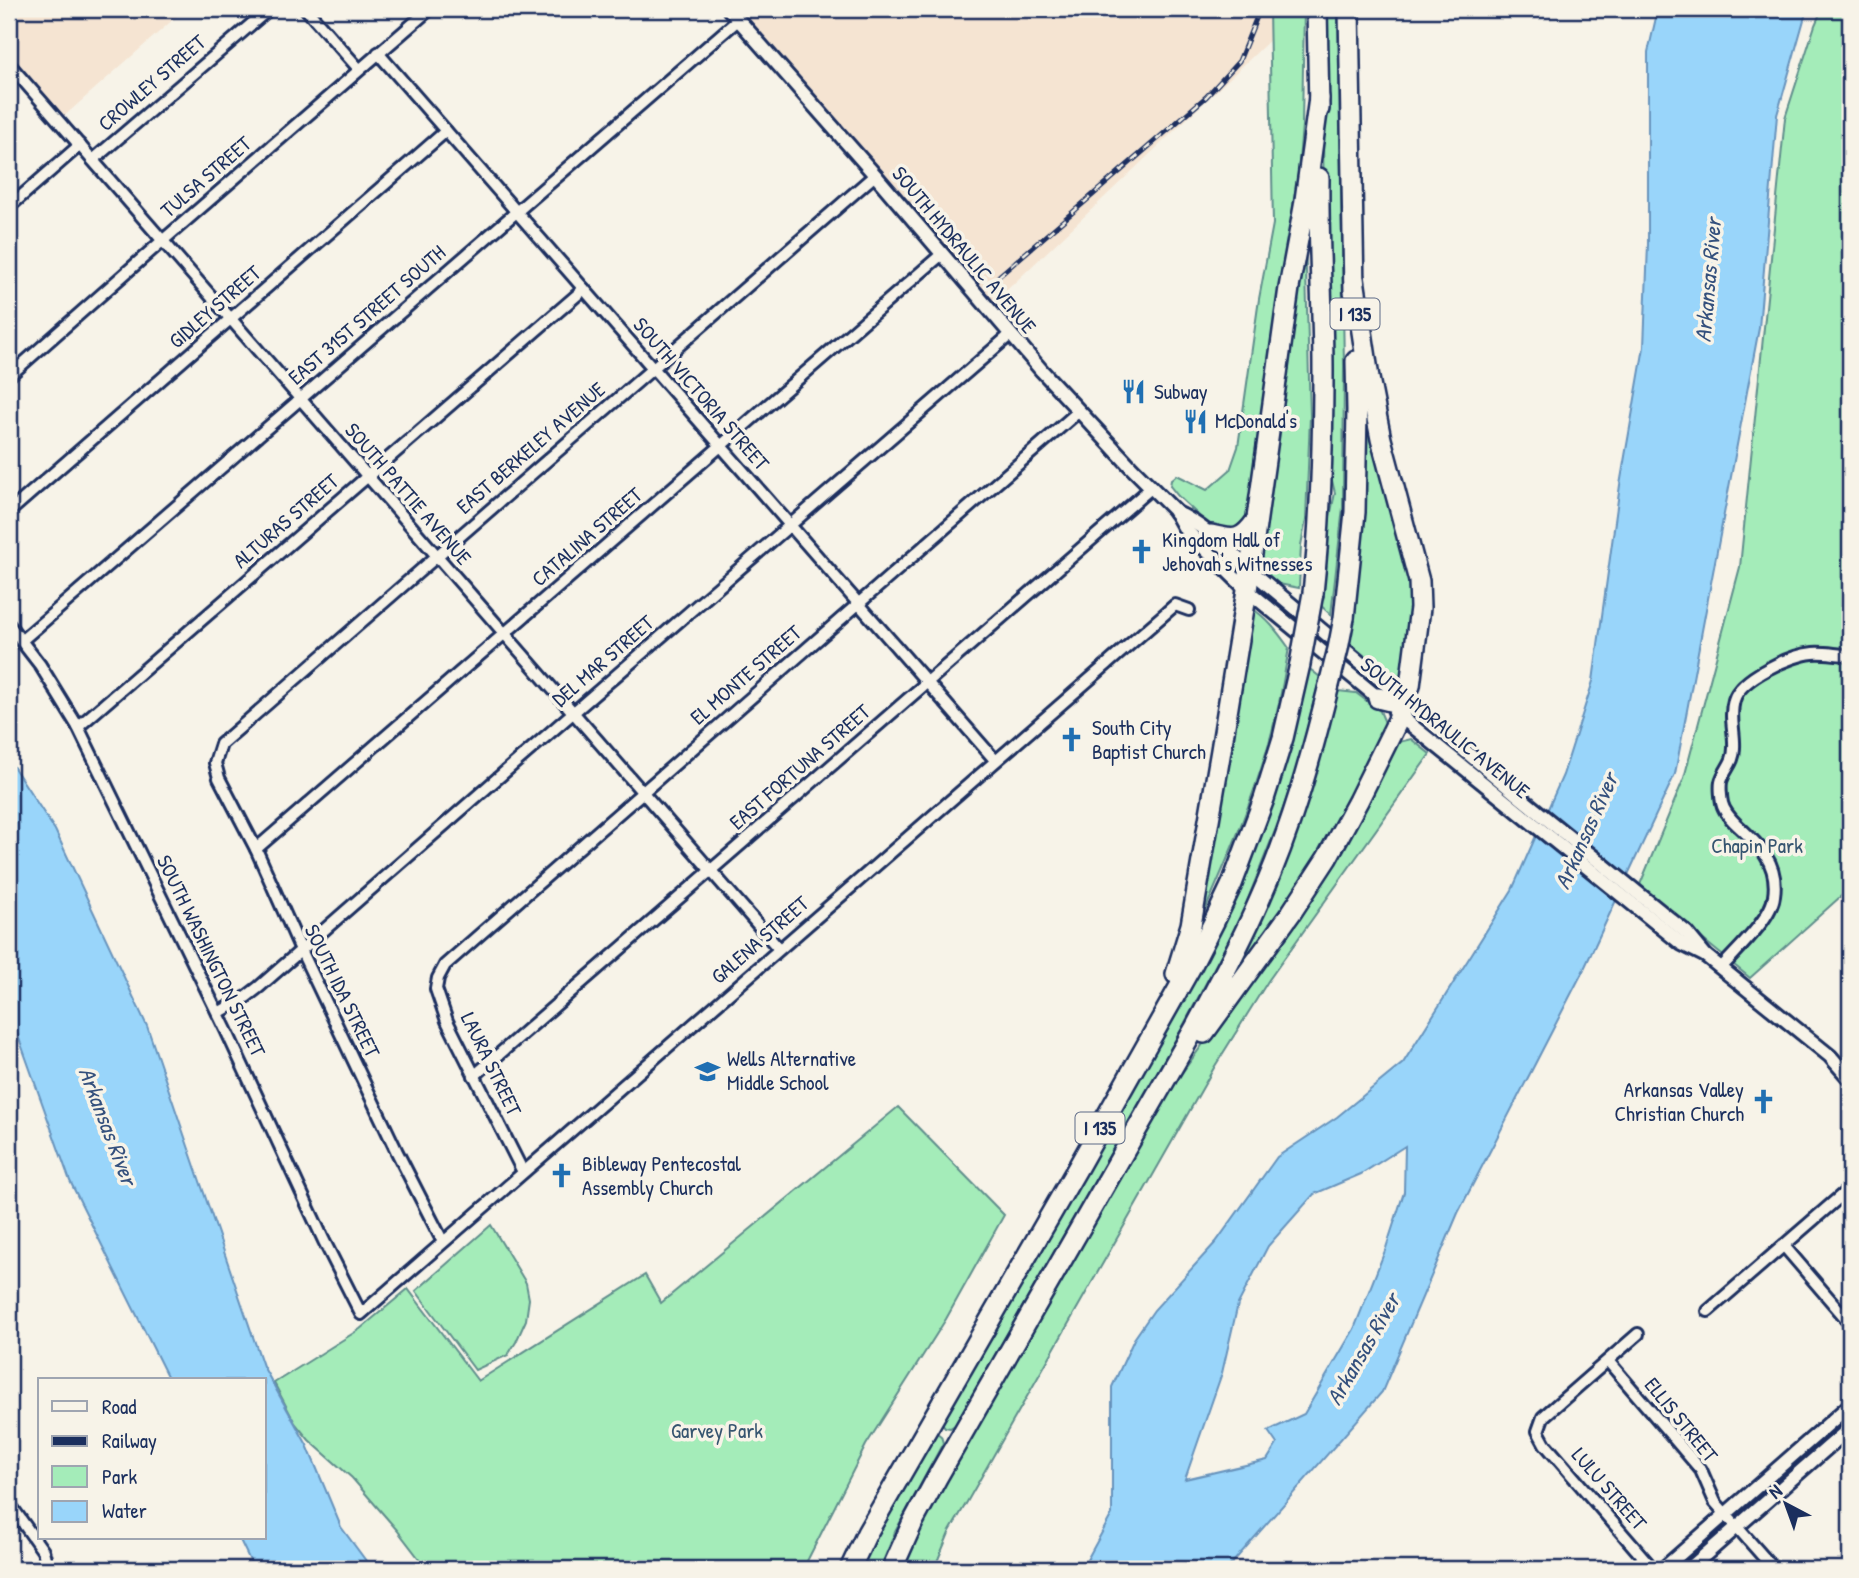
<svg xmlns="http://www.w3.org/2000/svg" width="1859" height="1578" viewBox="0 0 1859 1578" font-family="'Patrick Hand',sans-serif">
<rect width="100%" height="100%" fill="#f7f3e8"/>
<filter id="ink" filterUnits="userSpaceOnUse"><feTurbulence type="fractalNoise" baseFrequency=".0143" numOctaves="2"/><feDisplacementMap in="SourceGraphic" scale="14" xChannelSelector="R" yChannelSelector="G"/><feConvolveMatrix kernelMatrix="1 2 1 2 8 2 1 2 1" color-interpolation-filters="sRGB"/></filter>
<g filter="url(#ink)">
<g fill="#f5e4d2">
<polygon points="9,9 185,9 62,118 9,57"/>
<polygon points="728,9 1274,9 1273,37 988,308"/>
</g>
<g fill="#a4ecb9" stroke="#608e8c" stroke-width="2">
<polygon points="1269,9 1304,9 1302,125 1298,174 1273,348 1246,517 1244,524 1237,530 1210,526 1178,496 1170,486 1171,480 1177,475 1207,490 1230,470 1238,447 1259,299 1273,224"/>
<polygon points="1321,9 1338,9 1344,366 1343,507 1331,615 1317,602 1326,535 1335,493 1328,464"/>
<polygon points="1822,9 1850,9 1850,888 1750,978 1639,887 1684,778 1740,567 1785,118 1815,25"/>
<polygon points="1305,234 1310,416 1306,520 1301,545 1299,588 1274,583 1255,568"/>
<path d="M 1365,411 L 1407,564 C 1412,601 1413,650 1398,685 L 1346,646 Z"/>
<path d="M 1250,607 C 1267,618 1277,631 1289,648 C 1285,669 1282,691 1277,712 C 1259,789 1227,861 1195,933 Z"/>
<polygon points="1306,666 1320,677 1296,772 1276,828 1240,919 1181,1030 955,1425 950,1428 945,1427 940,1421 1195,973"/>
<polygon points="1338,691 1356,693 1380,711 1386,725 1328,836 1289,899 1235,976 1233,974 1270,894 1302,816"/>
<polygon points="1411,739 1430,754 1268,981 1215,1066 967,1502 949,1533 934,1569 900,1569 936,1494 1160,1103 1267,956 1395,743"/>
<polygon points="898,1107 1004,1215 946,1319 866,1445 803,1569 427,1569 397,1530 352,1478 309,1440 295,1423 274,1383 360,1329 408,1289 478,1381 645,1275 661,1303"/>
<polygon points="491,1225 526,1283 529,1299 526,1320 516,1342 508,1355 475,1370 416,1291"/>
<polygon points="933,1433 937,1433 941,1436 943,1443 895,1532 880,1569 857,1569"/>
</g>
<g fill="#99d5fa" stroke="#6793bc" stroke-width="2" fill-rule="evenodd">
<path d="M 1658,9 L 1807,9 L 1777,115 L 1759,328 L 1675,774 L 1583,971 L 1458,1213 L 1382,1392 L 1227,1569 L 1082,1569 L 1112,1514 L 1112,1387 L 1134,1339 L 1154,1310 L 1216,1242 L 1277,1157 L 1337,1117 L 1403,1063 L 1512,890 L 1563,775 L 1593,681 L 1620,485 L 1644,347 L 1648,244 L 1648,52 ZM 1405,1146 L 1404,1192 L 1386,1248 L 1354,1329 L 1304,1414 L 1268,1431 L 1277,1444 L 1267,1460 L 1185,1479 L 1222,1373 L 1238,1304 L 1268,1246 L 1314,1194 L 1361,1174 Z"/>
<polygon points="9,760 55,830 147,1026 263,1366 307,1445 341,1527 372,1569 254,1569 239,1538 264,1538 264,1380 169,1380 70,1181 16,1030 9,1014"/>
</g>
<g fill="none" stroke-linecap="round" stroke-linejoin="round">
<defs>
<g id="minor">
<polyline points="306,9 359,69"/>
<polyline points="378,53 995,760"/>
<polyline points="9,64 779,949"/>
<polyline points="93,160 269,9"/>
<polyline points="9,207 80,145"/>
<polyline points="9,376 153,249 430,9"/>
<polyline points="9,512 446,131"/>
<polyline points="9,625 40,665 78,727 226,1030 324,1241 361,1314 1175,605 1189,610"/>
<polyline points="21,641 738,20"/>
<polyline points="78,727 584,289"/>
<polyline points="256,849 942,254"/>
<path d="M 1721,968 C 1736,951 1772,918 1774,896 C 1779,863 1759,845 1737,825 C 1731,819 1724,812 1722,803 C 1721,798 1720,787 1721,782 C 1724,769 1734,764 1734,748 C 1735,732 1729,717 1734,700 C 1740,678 1791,655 1813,653 C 1825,652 1838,655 1850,655"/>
<polyline points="218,1013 246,997 259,987 515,763 1011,334"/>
<polyline points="474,1076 1152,487"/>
<polyline points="523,1172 447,1021 436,989 438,978 445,965 1079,411"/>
<polyline points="443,1242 397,1152 301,950 256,849 219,778 215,763 221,744 875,175"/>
<polyline points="1784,1246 1850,1323"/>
<polyline points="1708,1311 1850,1188"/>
<polyline points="1638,1334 1543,1417 1538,1431 1545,1444 1653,1569"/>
<polyline points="1608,1361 1701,1470 1715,1502 1774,1569"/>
<polyline points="9,1503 43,1551 45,1558 41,1569"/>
</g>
<g id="tertiary">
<polyline points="729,9 875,175 1042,371 1132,468 1175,511 1185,529 1200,544 1247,590 1382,701"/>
<path d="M 1175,512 C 1204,525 1226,548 1249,569 L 1521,798 L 1687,933 L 1706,956 L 1830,1056 L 1850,1079"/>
<polyline points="1395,712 1682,944 1706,956"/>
<polyline points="1663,1569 1850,1405"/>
<polyline points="1689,1569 1850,1428"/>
</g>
<g id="motorway">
<polyline points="1317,9 1319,109"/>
<polyline points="1349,9 1354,292"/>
<path d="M 1211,535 C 1235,541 1242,541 1256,521"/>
<path d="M 1313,593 C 1321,519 1323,445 1323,370 C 1323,306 1318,242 1319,178"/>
<polyline points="1344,618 1355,512 1357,410 1356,361"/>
<polyline points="1378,698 1394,702 1402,698"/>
<polyline points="1176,974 1191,925 1221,750 1247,590 1289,288 1304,207 1319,98"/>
<polyline points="1204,1033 1291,913 1327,858 1358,801 1400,716 1402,698 1410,686 1420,608 1419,581 1381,439 1369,378 1354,279"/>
<polyline points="850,1569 867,1533 1077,1169 1193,963 1214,922 1232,884 1264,799 1283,738 1300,664"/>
<path d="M 892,1569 L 913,1522 L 938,1476 L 1195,1028 C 1218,985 1241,943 1260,899 C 1291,830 1311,758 1329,685"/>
</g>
</defs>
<use href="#minor" stroke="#1b2f5e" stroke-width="16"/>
<use href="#tertiary" stroke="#1b2f5e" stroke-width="18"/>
<use href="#motorway" stroke="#1b2f5e" stroke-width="24"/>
<use href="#minor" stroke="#f7f3e8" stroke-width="10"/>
<use href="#tertiary" stroke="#f7f3e8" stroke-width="12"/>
<use href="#motorway" stroke="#f7f3e8" stroke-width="19"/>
<defs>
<polyline id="rail" points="999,276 1206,97 1239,61 1260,9"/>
</defs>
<use href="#rail" stroke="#1b2f5e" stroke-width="5"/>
<use href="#rail" stroke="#f7f3e8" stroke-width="2.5" stroke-dasharray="8" stroke-linecap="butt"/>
<defs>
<g id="motorway-bridge">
<polyline points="1300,664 1313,593"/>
<polyline points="1329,685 1338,649 1344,618"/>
</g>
</defs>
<use href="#motorway-bridge" stroke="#1b2f5e" stroke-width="24" stroke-linecap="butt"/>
<use href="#motorway-bridge" stroke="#f7f3e8" stroke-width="19"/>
</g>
</g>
<defs>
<symbol id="restaurant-bare" viewBox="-9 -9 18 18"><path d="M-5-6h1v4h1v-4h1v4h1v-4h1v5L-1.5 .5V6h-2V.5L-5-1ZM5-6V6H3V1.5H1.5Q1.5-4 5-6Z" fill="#1f6fb2" stroke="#f7f3e8" stroke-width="2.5" paint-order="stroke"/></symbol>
<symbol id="church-bare" viewBox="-9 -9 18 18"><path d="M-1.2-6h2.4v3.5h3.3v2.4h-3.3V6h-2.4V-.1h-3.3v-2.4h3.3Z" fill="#1f6fb2" stroke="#f7f3e8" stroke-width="2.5" paint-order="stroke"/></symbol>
<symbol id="school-bare" viewBox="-9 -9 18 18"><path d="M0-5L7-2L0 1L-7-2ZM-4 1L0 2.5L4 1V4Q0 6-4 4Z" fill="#1f6fb2" stroke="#f7f3e8" stroke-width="2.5" paint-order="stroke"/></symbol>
</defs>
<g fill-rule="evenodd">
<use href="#restaurant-bare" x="1116" y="374" width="35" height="35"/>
<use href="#restaurant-bare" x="1178" y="404" width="35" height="35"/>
<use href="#church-bare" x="1124" y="534" width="35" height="35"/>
<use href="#church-bare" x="1054" y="722" width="35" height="35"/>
<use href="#school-bare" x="690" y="1054" width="35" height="35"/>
<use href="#church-bare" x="1746" y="1084" width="35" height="35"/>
<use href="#church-bare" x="544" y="1158" width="35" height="35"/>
</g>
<g text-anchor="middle" stroke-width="7" stroke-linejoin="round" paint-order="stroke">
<g fill="#f7f3e8" stroke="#5d6a87" stroke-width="2">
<rect x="1330.5" y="298.5" width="49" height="31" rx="5"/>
<rect x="1075.5" y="1112.5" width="49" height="31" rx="5"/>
</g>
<g font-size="19" font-weight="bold" fill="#1b2f5e">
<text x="1355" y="321">I 135</text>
<text x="1100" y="1135">I 135</text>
</g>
<g font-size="21" fill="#1b2f5e" stroke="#f7f3e8">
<text transform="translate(152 83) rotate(-41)" y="7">CROWLEY STREET</text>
<text transform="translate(206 177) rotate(-41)" y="7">TULSA STREET</text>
<text transform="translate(964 250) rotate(50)" y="7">SOUTH HYDRAULIC AVENUE</text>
<text transform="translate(215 307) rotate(-41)" y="7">GIDLEY STREET</text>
<text transform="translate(367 315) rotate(-41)" y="7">EAST 31ST STREET SOUTH</text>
<text transform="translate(701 394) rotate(49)" y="7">SOUTH VICTORIA STREET</text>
<text transform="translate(531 448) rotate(-41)" y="7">EAST BERKELEY AVENUE</text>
<text transform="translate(408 494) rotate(49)" y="7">SOUTH PATTIE AVENUE</text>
<text transform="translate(286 521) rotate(-41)" y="7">ALTURAS STREET</text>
<text transform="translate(587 537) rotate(-41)" y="7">CATALINA STREET</text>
<text transform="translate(603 661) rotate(-41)" y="7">DEL MAR STREET</text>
<text transform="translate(746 675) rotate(-41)" y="7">EL MONTE STREET</text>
<text transform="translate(1445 728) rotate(39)" y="7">SOUTH HYDRAULIC AVENUE</text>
<text transform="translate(800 767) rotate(-41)" y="7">EAST FORTUNA STREET</text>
<text transform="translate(760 940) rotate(-41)" y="7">GALENA STREET</text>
<text transform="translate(211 956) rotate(64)" y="7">SOUTH WASHINGTON STREET</text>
<text transform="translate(342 991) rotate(64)" y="7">SOUTH IDA STREET</text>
<text transform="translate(491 1064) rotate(64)" y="7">LAURA STREET</text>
<text transform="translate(1681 1420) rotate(51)" y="7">ELLIS STREET</text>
<text transform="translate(1609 1489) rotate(49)" y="7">LULU STREET</text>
</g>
<g font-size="21" fill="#1b2f5e" stroke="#f7f3e8" text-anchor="start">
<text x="1154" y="399">Subway</text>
<text x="1215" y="428">McDonald's</text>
<text x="1162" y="547">Kingdom Hall of<tspan x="1162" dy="24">Jehovah's Witnesses</tspan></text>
<text x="1092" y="735">South City<tspan x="1092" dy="24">Baptist Church</tspan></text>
<text x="727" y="1066">Wells Alternative<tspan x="727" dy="24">Middle School</tspan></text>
<text x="1744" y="1097" text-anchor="end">Arkansas Valley<tspan x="1744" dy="24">Christian Church</tspan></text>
<text x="582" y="1171">Bibleway Pentecostal<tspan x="582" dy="24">Assembly Church</tspan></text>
</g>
<g font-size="21" fill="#365570" stroke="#f7f3e8">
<text x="1757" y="853">Chapin Park</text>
<text x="717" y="1438">Garvey Park</text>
</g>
<g font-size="23" font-style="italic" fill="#34507d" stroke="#f7f3e8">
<text transform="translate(1708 280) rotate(-85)" y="8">Arkansas River</text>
<text transform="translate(1586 831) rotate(-66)" y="8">Arkansas River</text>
<text transform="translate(108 1126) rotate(69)" y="8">Arkansas River</text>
<text transform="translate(1363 1349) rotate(-60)" y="8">Arkansas River</text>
</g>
</g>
<rect width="1859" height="1578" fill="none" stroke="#f7f3e8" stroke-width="35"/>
<rect x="18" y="18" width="1824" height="1543" fill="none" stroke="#1b2f5e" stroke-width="2.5" filter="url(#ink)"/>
<rect x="38" y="1378" width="228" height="161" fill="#f7f3e8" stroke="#9fa5b1" stroke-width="2"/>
<rect x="52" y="1401" width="35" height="10" fill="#f7f3e8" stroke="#9fa5b1" stroke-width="2"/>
<text x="102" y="1414" font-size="21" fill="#1b2f5e">Road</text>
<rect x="52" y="1436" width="35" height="10" fill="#1b2f5e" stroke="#9fa5b1" stroke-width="2"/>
<text x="102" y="1448" font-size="21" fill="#1b2f5e">Railway</text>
<rect x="52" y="1466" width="35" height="21" fill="#a4ecb9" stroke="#9fa5b1" stroke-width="2"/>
<text x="102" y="1484" font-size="21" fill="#1b2f5e">Park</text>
<rect x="52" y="1501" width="35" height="21" fill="#99d5fa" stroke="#9fa5b1" stroke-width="2"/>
<text x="102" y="1518" font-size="21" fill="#1b2f5e">Water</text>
<g transform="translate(1786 1504) rotate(319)" stroke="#f7f3e8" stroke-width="5" paint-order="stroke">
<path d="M0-5L12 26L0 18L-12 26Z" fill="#1b2f5e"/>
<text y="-10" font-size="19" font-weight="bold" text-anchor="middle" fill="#1b2f5e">N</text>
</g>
</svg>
